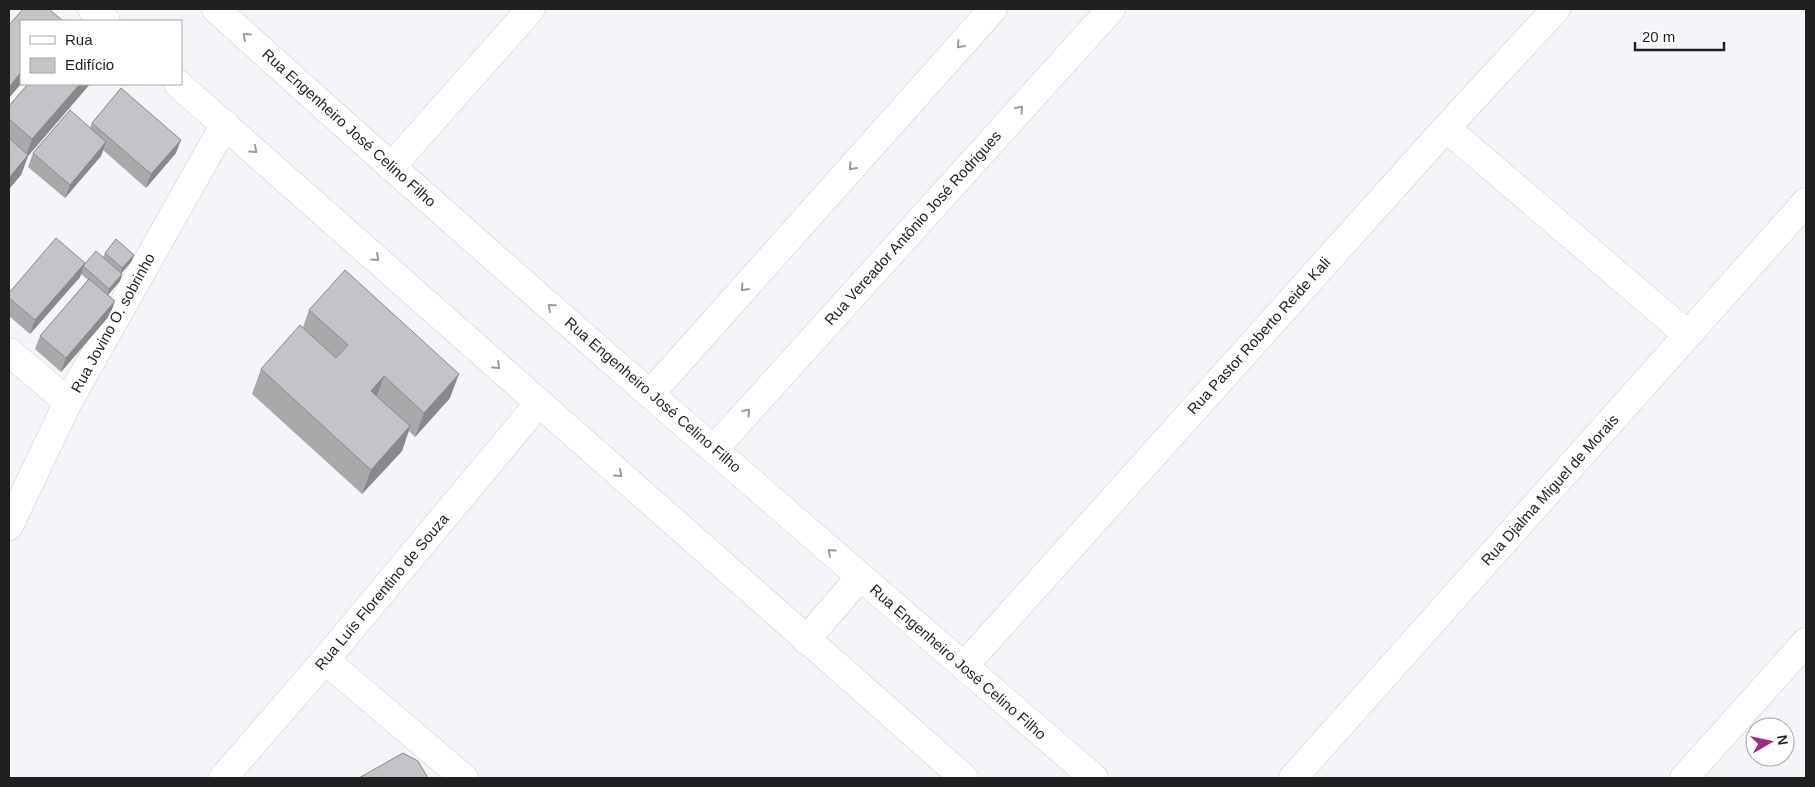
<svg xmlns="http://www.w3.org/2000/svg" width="1815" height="787" viewBox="0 0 1815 787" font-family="Arial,sans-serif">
<rect width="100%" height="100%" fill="#f5f4f8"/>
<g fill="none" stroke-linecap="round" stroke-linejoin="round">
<defs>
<g id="street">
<polyline points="1446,128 1688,335"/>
<polyline points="391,167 531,9"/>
<polyline points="9,352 68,402"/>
<polyline points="650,394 993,9"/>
<polyline points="715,448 1111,9"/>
<polyline points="9,526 68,402 225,124"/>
<polyline points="325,660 464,778"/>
<polyline points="964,666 1446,128 1556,9"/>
<polyline points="223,778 325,660 539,403"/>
<polyline points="1293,778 1806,202"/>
<polyline points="1684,778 1806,642"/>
</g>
<g id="secondary">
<polyline points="92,9 106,21"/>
<path d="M 216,9 C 504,270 799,524 1094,778"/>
<polyline points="178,84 964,778"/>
<polyline points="806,640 859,578"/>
</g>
</defs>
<use href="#street" stroke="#cbcbce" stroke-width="29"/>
<use href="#secondary" stroke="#cbcbce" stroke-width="29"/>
<use href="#street" stroke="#fff" stroke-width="28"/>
<use href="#secondary" stroke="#fff" stroke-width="28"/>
</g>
<g fill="#a9a9ac">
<polygon points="28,84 90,84 28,156 21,175 9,189 9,106"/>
<polygon points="92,123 176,153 146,188 103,150 101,156 65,198 28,167 33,153 90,128"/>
<polygon points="105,253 134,255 131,262 121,273 122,274 120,281 108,295 110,315 61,372 35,349 40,336 88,280 81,274 80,277 30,334 9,316 9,293 85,263 84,265 103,257"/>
<polygon points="309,310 450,398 415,437 409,431 402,451 362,494 252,394 261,369 303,327"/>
</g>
<g fill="#89898c">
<polygon points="21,72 21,84 9,98 9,87"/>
<polygon points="80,84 90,84 28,156 21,175 9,189 9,178 25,158 32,139"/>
<polygon points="181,140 176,153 146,188 151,174"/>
<polygon points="106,142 101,156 65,198 70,185"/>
<polygon points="134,255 131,262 120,275 122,268"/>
<polygon points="85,263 80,277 30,334 35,320"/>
<polygon points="122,274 120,281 107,296 109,289"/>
<polygon points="115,301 110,315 61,372 66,358"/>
<polygon points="459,374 450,398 415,437 424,413"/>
<polygon points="384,376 375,401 371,391"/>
<polygon points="410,426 402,451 362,494 371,470"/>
</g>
<g fill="#c4c4c8" stroke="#89898c">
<polygon points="23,9 49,9 63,21 21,21 21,72 9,87 9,25"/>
<polygon points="28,84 80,84 32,139 9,119 9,106"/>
<polygon points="121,88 181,140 151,174 92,123"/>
<polygon points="70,110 106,142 70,185 33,153"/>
<polygon points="9,138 28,155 9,178"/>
<polygon points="56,238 85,263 35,320 9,298 9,293"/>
<polygon points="116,239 134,255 122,268 105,253"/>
<polygon points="96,251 122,274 109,289 83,266"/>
<polygon points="345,270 459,374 424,413 384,376 371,391 410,426 371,470 261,369 300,325 336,358 348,345 309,310"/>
<polygon points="89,279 115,301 66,358 40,336"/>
<polygon points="403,753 418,761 428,778 359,778"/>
</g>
<defs><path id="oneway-chevron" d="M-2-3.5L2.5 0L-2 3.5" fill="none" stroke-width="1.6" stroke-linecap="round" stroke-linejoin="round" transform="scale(1.25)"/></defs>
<g stroke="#9a9a9b">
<use href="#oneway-chevron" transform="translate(246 36) rotate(-138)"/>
<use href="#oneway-chevron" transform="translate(960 45) rotate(132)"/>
<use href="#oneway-chevron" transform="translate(1020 109) rotate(-48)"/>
<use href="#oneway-chevron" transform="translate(254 150) rotate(42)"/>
<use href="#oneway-chevron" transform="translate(852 167) rotate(132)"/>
<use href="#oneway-chevron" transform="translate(376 258) rotate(42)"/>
<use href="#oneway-chevron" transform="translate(744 288) rotate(132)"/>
<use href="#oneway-chevron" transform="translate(551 307) rotate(-139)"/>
<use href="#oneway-chevron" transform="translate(497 366) rotate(42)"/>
<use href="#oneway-chevron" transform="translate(747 412) rotate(-48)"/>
<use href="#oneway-chevron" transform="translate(619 474) rotate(42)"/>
<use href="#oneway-chevron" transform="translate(831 552) rotate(-138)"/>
</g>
<g text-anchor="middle" stroke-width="4.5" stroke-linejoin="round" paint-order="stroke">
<g font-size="15" fill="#1f1f20" stroke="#fff">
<text transform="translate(349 128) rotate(42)" y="5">Rua Engenheiro José Celino Filho</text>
<text transform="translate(913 228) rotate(-48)" y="5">Rua Vereador Antônio José Rodrigues</text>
<text transform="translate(113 323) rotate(-61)" y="5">Rua Jovino O. sobrinho</text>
<text transform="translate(1259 336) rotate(-48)" y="5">Rua Pastor Roberto Reide Kali</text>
<text transform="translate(653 395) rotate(41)" y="5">Rua Engenheiro José Celino Filho</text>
<text transform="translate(1550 490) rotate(-48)" y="5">Rua Djalma Miguel de Morais</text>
<text transform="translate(382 592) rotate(-50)" y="5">Rua Luís Florentino de Souza</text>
<text transform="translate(958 662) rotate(41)" y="5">Rua Engenheiro José Celino Filho</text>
</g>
</g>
<rect width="1815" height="787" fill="none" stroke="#1f1f20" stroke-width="20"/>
<rect x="20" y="20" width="162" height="65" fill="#ffffff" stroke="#a5a5a6"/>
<rect x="30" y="36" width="25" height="8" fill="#ffffff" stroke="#a5a5a6"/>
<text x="65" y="45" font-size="15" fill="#1f1f20">Rua</text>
<rect x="30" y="58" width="25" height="15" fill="#c4c4c8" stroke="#a5a5a6"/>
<text x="65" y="70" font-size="15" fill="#1f1f20">Edifício</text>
<g transform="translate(1770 742) rotate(81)"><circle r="24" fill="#ffffff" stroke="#a5a5a6"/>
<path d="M0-4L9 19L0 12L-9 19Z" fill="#a02b85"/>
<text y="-8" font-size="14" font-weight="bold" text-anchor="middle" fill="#1f1f20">N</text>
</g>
<path d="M1635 42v8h89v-8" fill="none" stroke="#1f1f20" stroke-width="2.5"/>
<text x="1642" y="42" font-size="15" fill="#1f1f20" stroke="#ffffff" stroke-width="4" paint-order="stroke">20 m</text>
</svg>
